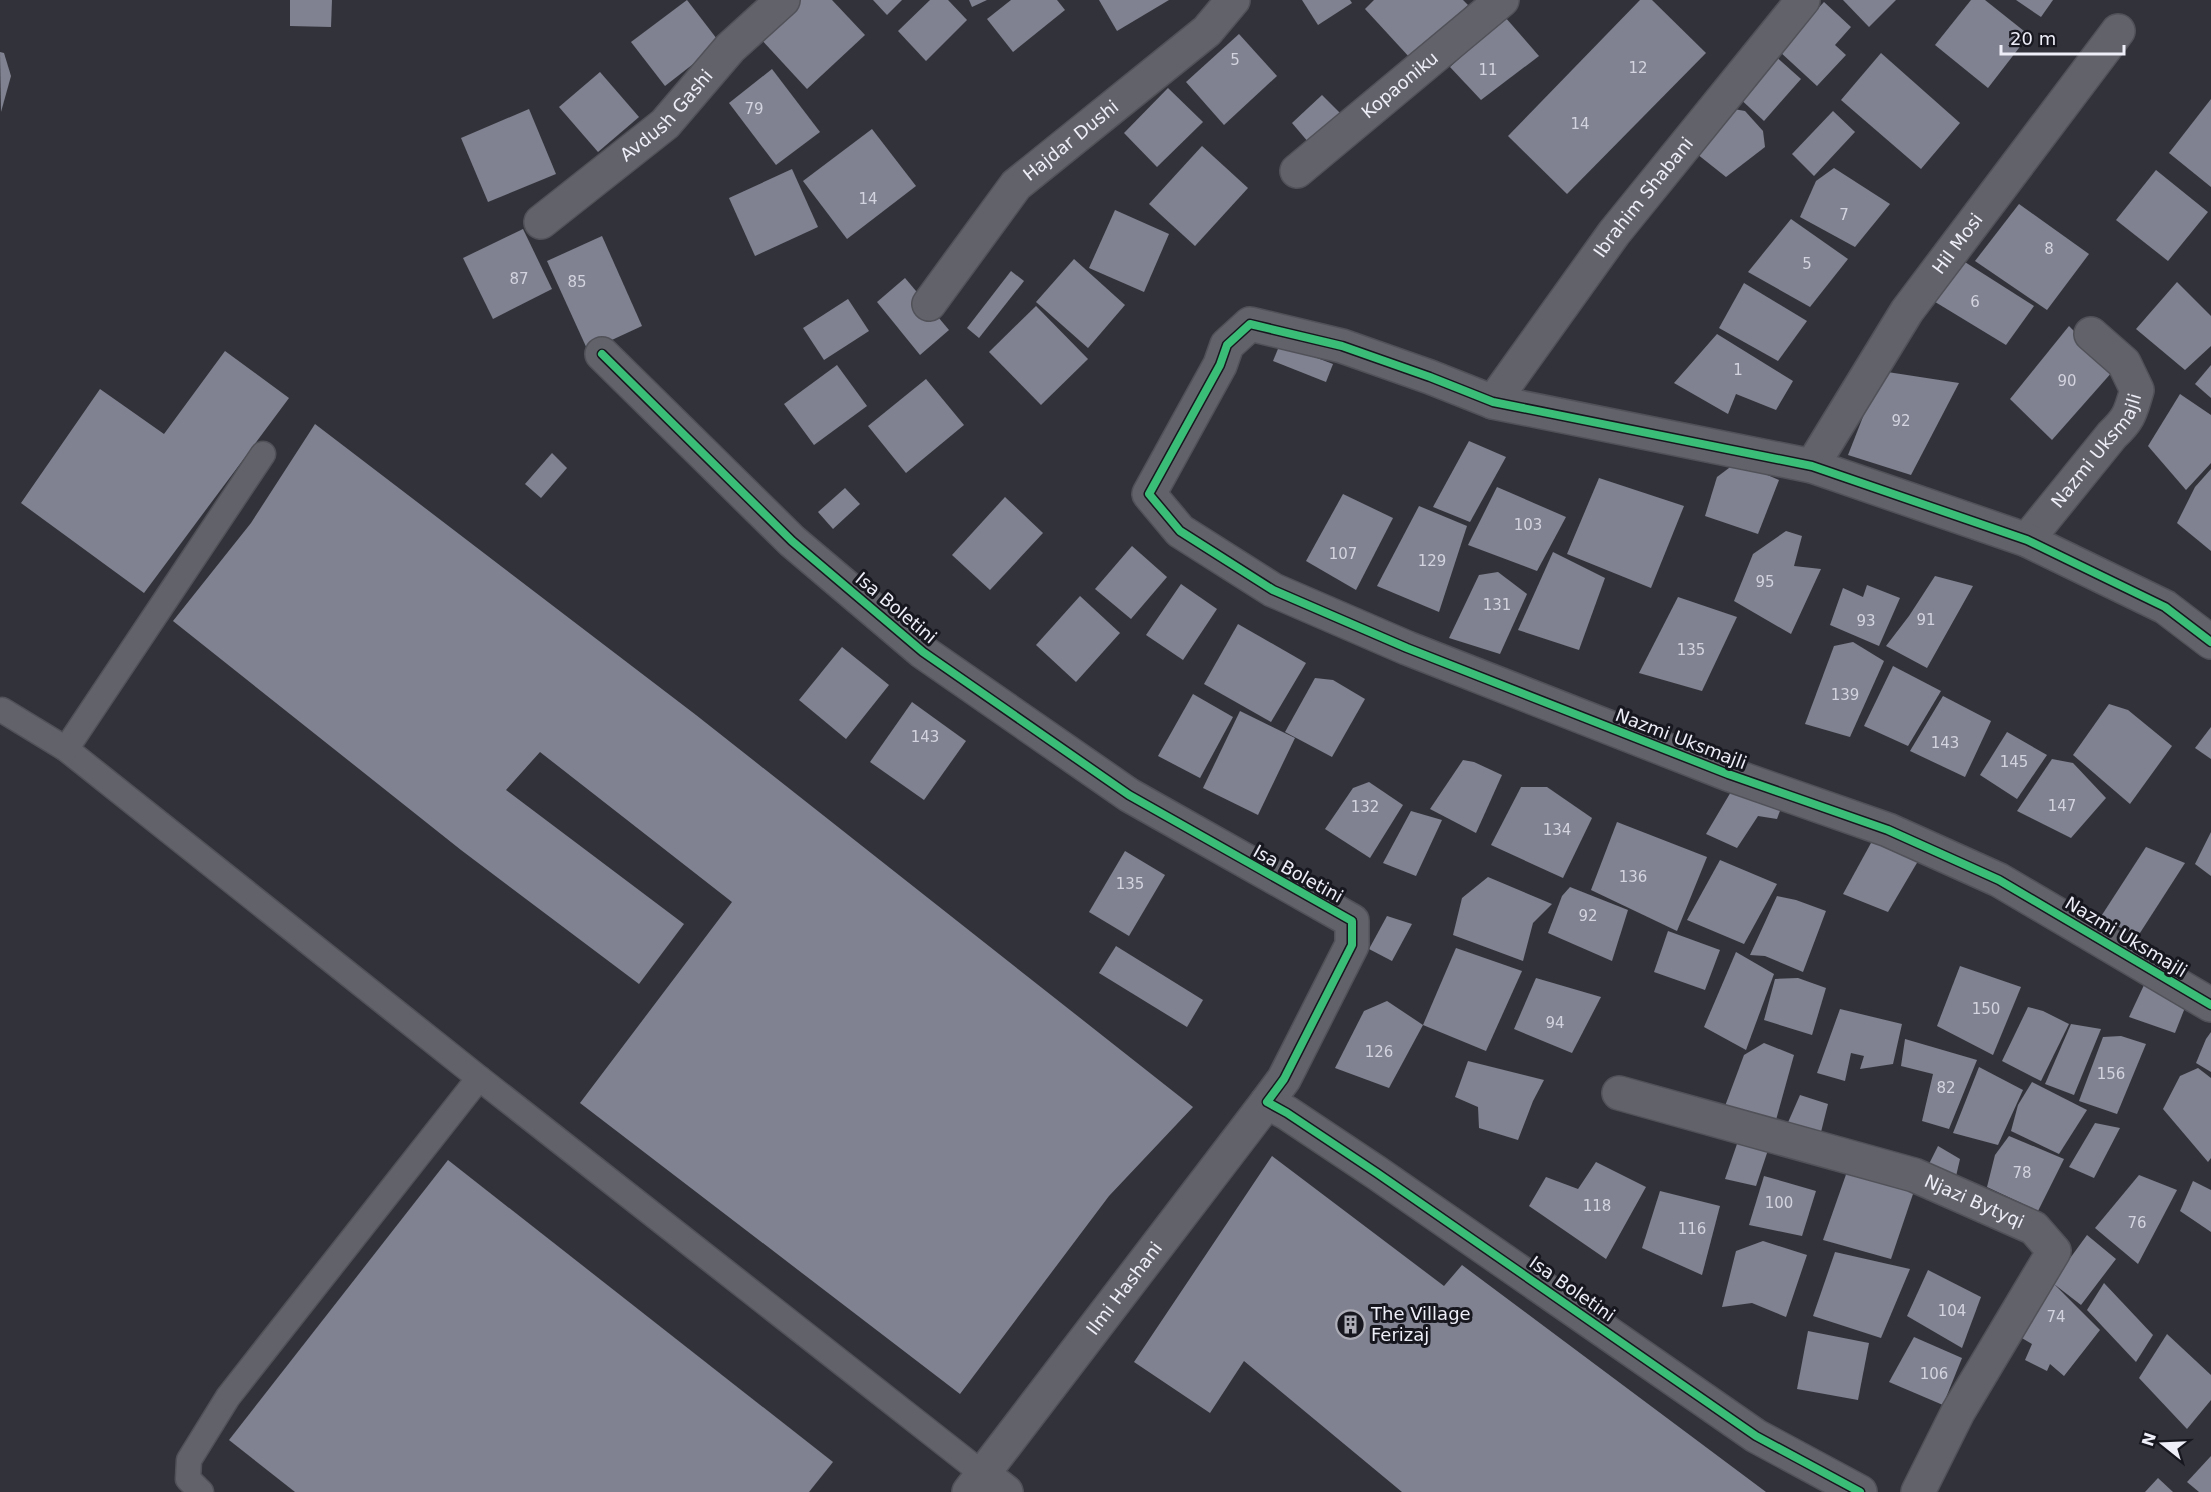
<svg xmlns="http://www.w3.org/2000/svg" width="2211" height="1492" viewBox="0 0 2211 1492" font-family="'DejaVu Sans',sans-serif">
<rect width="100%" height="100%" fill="#32333a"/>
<g fill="#808291">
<polygon points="290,0 332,0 331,27 290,26"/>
<polygon points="687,0 720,43 665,86 631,42"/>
<polygon points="799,0 832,0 865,35 807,89 759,37"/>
<polygon points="873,0 902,0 887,15"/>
<polygon points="930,0 948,0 967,20 926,61 898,31"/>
<polygon points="969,0 987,0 972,7"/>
<polygon points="1011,0 1057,0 1065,10 1013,52 987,19"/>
<polygon points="1099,0 1169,0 1117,31"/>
<polygon points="1302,0 1350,0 1352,3 1318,25"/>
<polygon points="1374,0 1463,0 1468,5 1411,59 1365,9"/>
<polygon points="1640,0 1652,0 1706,53 1567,194 1508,136"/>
<polygon points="1843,0 1896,0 1869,27"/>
<polygon points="1971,0 1985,0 2029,35 1988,88 1935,45"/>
<polygon points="2016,0 2053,0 2041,17"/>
<polygon points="1824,2 1851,27 1835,45 1846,55 1817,86 1779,51"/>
<polygon points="1505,17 1539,56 1481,100 1450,67"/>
<polygon points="1239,34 1277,76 1224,125 1186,82"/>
<polygon points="0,52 4,53 11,76 1,112"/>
<polygon points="1772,53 1801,79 1764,121 1736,95"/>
<polygon points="1881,53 1960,123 1921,169 1841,100"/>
<polygon points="772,69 820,132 776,165 729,103"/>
<polygon points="600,72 639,117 598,152 559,107"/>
<polygon points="1168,88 1203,122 1157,167 1124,133"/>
<polygon points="1322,95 1340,113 1309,143 1292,123"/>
<polygon points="2211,99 2211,187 2169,153"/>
<polygon points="1728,108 1745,111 1763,131 1765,147 1726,177 1692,150"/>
<polygon points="529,109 556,174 488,202 461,138"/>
<polygon points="1833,111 1855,132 1814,176 1792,154"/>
<polygon points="872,129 916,186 847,239 803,181"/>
<polygon points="1202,146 1248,188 1195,246 1149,204"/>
<polygon points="1834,168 1890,204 1855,247 1800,217 1816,181"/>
<polygon points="792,169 818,227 755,256 729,198"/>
<polygon points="2156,170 2208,212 2168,261 2116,220"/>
<polygon points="2019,204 2089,254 2047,310 1975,261"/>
<polygon points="1115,210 1169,234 1144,292 1089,268"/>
<polygon points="1791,219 1848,259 1810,307 1748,272"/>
<polygon points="523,229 552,289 493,319 463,258"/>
<polygon points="602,236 642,326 588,351 547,261"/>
<polygon points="1957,257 2034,306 2006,345 1927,297"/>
<polygon points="1074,259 1125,305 1088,348 1036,302"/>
<polygon points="1011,271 1024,281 979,338 967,328"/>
<polygon points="905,278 949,330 920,355 877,302"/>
<polygon points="2177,282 2211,316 2211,346 2185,370 2136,329"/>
<polygon points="1744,283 1807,321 1778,361 1719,328"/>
<polygon points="848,299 869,331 824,360 803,328"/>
<polygon points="1036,306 1088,359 1041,405 989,352"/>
<polygon points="2069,326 2113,371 2052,440 2010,399"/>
<polygon points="1717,334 1793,381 1776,410 1736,394 1728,414 1674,383"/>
<polygon points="1280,344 1333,364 1326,382 1273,361"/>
<polygon points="225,351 289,398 144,593 21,503 100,389 164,434"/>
<polygon points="837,365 867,406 814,445 784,404"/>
<polygon points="2211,365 2211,398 2195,384"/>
<polygon points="1881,371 1959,383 1911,475 1848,455"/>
<polygon points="926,379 964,425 906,473 868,426"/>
<polygon points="2180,394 2211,415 2211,463 2186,490 2148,446"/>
<polygon points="315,424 696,715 1193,1107 1109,1196 960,1394 580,1103 732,902 540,752 506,790 684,924 639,984 461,850 173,621 251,523"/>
<polygon points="1469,441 1506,457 1470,522 1433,507"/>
<polygon points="552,453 567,468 541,498 525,484"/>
<polygon points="1737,462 1779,480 1758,534 1705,516 1717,477"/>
<polygon points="2211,469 2211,551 2177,523 2195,487"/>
<polygon points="1599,478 1684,506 1651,588 1567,554"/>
<polygon points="1497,487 1566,517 1537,571 1468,545"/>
<polygon points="845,488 860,504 833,529 818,512"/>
<polygon points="1343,494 1393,518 1356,590 1306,561"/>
<polygon points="1005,497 1043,533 990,590 952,555"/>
<polygon points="1419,506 1467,526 1439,612 1377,586"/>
<polygon points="1786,531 1802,536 1794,566 1821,569 1791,634 1734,601 1753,554"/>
<polygon points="1132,546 1167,577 1131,619 1095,589"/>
<polygon points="1553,552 1605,578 1579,650 1518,630"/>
<polygon points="1498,572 1527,594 1500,654 1449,638 1479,575"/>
<polygon points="1935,576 1973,586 1927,668 1886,646 1909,616"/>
<polygon points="1181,584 1217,609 1183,660 1146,635"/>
<polygon points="1867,585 1900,598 1879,646 1830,625 1843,588 1863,597"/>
<polygon points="1080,596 1120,633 1076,682 1036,645"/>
<polygon points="1678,597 1737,617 1702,691 1639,673"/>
<polygon points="1238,624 1306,663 1271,722 1204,684"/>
<polygon points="1853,642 1884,661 1850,737 1805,724 1834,646"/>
<polygon points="842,647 889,685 846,739 799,700"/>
<polygon points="1893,666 1941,691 1908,746 1864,726"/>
<polygon points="1315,678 1333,680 1365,699 1332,757 1285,732"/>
<polygon points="1193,694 1233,717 1200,778 1158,756"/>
<polygon points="1943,696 1991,721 1965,777 1910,751"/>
<polygon points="912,702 966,741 924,800 870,762"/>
<polygon points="2109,704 2128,710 2172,746 2130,804 2073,755"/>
<polygon points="1240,711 1295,738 1258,815 1203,788"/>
<polygon points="2211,727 2211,759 2195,748"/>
<polygon points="2007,732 2047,755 2017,799 1980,775"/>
<polygon points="2052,759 2073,763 2106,798 2071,838 2017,811"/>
<polygon points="1463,760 1474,762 1502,775 1476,833 1430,809"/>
<polygon points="1369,782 1403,805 1370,858 1325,829 1353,788"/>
<polygon points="1735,785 1784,800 1777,819 1758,816 1737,848 1706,834"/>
<polygon points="1521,787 1547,787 1592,818 1563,878 1491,845"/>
<polygon points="1411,811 1442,820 1416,876 1383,863"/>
<polygon points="1617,822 1707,857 1677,931 1591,890"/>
<polygon points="2211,832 2211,876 2195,864"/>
<polygon points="1894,841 1921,856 1888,912 1843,894 1871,843"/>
<polygon points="2146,847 2185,863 2138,936 2100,918"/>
<polygon points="1125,851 1165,875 1129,936 1089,912"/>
<polygon points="1720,860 1777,884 1744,944 1687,920"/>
<polygon points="1488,877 1552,904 1533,923 1523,961 1453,935 1462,898"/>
<polygon points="1570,887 1628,910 1612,961 1548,933 1562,896"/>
<polygon points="1777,896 1796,900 1826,911 1803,972 1765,956 1750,955"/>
<polygon points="1387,916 1412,924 1392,961 1369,949"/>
<polygon points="1668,931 1720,950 1705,990 1654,972"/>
<polygon points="1116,946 1203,1000 1187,1027 1099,973"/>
<polygon points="1456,948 1522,971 1486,1051 1423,1025"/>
<polygon points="1736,952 1774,974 1746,1050 1704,1027"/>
<polygon points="1960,966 2021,987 1993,1055 1937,1026"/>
<polygon points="1536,978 1601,997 1572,1053 1514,1029"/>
<polygon points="1798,978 1826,988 1812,1035 1764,1020 1775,979"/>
<polygon points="2144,985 2186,1005 2175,1033 2129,1017"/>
<polygon points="1387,1001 1423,1025 1389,1088 1335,1068 1364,1011"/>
<polygon points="2028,1007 2043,1011 2069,1024 2041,1081 2002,1061"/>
<polygon points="1840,1009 1902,1024 1893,1064 1860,1069 1864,1056 1851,1053 1845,1081 1817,1073"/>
<polygon points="2071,1024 2101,1029 2074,1095 2045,1084"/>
<polygon points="2211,1032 2211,1072 2196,1063 2206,1039"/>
<polygon points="2121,1036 2146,1044 2117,1114 2079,1101 2103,1037"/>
<polygon points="1905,1039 1977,1060 1949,1129 1922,1121 1933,1074 1901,1066"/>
<polygon points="1764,1043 1794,1055 1776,1120 1725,1106 1744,1055"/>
<polygon points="1468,1061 1544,1080 1533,1101 1518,1140 1479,1128 1478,1107 1455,1097"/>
<polygon points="1979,1067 2023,1090 1998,1145 1953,1133"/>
<polygon points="2198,1068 2211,1078 2211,1158 2208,1162 2163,1109 2180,1076"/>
<polygon points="2032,1082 2087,1110 2059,1154 2011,1131 2018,1105"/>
<polygon points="1800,1095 1828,1104 1820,1136 1786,1127"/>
<polygon points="2095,1123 2120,1128 2094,1178 2069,1167"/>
<polygon points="2009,1136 2064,1159 2038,1211 1987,1187 1995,1155"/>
<polygon points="1738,1141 1769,1147 1756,1186 1725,1179"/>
<polygon points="1938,1146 1960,1159 1954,1185 1925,1172"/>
<polygon points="1272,1156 1444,1286 1462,1265 1766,1492 1402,1492 1244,1361 1210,1413 1134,1362"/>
<polygon points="448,1160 833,1462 809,1492 295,1492 229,1440"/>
<polygon points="1596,1162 1646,1187 1606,1259 1529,1206 1546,1177 1578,1189"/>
<polygon points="1849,1166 1914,1191 1891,1259 1823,1240"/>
<polygon points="2139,1175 2177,1190 2138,1264 2095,1228"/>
<polygon points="1764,1176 1816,1191 1802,1236 1749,1225"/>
<polygon points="2193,1181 2211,1190 2211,1232 2180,1211"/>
<polygon points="1660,1191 1720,1206 1702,1275 1642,1248"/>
<polygon points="2087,1235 2116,1259 2081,1305 2054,1284 2100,1330 2064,1376 2050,1364 2047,1371 2025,1360 2032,1344 2015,1334 2054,1284 2052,1283"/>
<polygon points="1763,1241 1807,1255 1786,1317 1752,1303 1722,1307 1736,1251"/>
<polygon points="1835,1252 1910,1269 1881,1338 1813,1316"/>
<polygon points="1928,1270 1981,1297 1962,1348 1907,1316"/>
<polygon points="2104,1283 2153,1335 2136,1362 2087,1310"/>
<polygon points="1808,1331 1869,1343 1858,1400 1797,1389"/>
<polygon points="2167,1334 2211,1375 2211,1400 2187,1429 2139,1378"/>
<polygon points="1914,1337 1962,1358 1943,1405 1889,1382"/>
<polygon points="2211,1456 2211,1492 2199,1492 2187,1482"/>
<polygon points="2158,1478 2173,1492 2145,1492"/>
</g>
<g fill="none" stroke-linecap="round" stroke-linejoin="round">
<defs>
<g id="lane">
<polyline points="2,710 66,749 479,1078 983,1474"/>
<polyline points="66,749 263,454"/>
<polyline points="201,1492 188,1479 189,1460 228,1397 479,1078"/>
</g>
<g id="street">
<path id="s1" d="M 1297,171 L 1502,0"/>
<path id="s2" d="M 541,222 L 665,124 L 730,48 L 783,0"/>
<path id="s3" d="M 929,304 L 1016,185 L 1207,31 L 1233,0"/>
<polyline points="602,354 792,541 923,652 1129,795 1352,921 1352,945 1284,1079 1267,1102 1287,1113 1377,1173 1756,1436 1860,1492"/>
<path id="s4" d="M 1493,402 L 1614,233 L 1803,0"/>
<path id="s5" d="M 1812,466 L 1907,311 L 2118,31"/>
<path id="s6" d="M 2027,540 L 2112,435 C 2130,418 2130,413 2137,390 L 2124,363 L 2091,334"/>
<polyline points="2211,642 2165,607 2027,540 1812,466 1493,402 1430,377 1342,346 1250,324 1227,345 1220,365 1149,494 1180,531 1273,590 1407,648 1728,774 1888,830 1999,880 2211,1005"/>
<path id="s7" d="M 1619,1093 L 1914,1175 L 2034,1228 L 2054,1251 L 1958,1412 L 1918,1492"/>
<polyline points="983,1474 1006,1492"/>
<path id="s8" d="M 969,1492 L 1267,1102"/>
</g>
</defs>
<use href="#lane" stroke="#515259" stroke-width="27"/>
<use href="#street" stroke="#515259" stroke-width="36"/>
<use href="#lane" stroke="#62636a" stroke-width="24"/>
<use href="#street" stroke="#62636a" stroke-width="33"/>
<defs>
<g id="cycleway">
<polyline points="602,354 792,541 923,652 1129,795 1352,921 1352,945 1284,1079 1267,1102 1287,1113 1377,1173 1756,1436 1860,1492"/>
<polyline points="2211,642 2165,607 2027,540 1812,466 1493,402 1430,377 1342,346 1250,324 1227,345 1220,365 1149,494 1180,531 1273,590 1407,648 1728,774 1888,830 1999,880 2211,1005"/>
</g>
</defs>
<use href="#cycleway" stroke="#17181f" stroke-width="11"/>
<use href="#cycleway" stroke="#3abd76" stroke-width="8"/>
</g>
<defs>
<symbol id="building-ring" viewBox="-11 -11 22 22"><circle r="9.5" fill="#17181f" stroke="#acadb6" stroke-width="1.5"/><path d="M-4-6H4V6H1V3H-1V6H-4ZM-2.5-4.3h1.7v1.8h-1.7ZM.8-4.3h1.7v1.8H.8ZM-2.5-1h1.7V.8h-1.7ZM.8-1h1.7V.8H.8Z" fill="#acadb6"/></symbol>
</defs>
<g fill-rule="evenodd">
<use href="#building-ring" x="1334" y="1308" width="33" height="33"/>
</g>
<g text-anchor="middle" stroke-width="6" stroke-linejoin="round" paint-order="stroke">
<g font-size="15" fill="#d2d3de">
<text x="1235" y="65">5</text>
<text x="1638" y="73">12</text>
<text x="1488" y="75">11</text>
<text x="754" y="114">79</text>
<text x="1580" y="129">14</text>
<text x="868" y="204">14</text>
<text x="1844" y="220">7</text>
<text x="2049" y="254">8</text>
<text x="1807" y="269">5</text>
<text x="519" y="284">87</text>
<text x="577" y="287">85</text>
<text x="1975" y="307">6</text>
<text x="1738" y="375">1</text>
<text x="2067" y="386">90</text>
<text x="1901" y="426">92</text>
<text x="1528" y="530">103</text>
<text x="1343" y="559">107</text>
<text x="1432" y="566">129</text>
<text x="1765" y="587">95</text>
<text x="1497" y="610">131</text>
<text x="1926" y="625">91</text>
<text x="1866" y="626">93</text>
<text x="1691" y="655">135</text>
<text x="1845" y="700">139</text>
<text x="925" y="742">143</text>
<text x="1945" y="748">143</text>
<text x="2014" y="767">145</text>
<text x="2062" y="811">147</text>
<text x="1365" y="812">132</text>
<text x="1557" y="835">134</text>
<text x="1633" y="882">136</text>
<text x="1130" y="889">135</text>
<text x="1588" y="921">92</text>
<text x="1986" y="1014">150</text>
<text x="1555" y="1028">94</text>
<text x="1379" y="1057">126</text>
<text x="2111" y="1079">156</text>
<text x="1946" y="1093">82</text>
<text x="2022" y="1178">78</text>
<text x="1779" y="1208">100</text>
<text x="1597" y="1211">118</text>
<text x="2137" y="1228">76</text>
<text x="1692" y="1234">116</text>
<text x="1952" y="1316">104</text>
<text x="2056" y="1322">74</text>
<text x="1934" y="1379">106</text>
</g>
<g font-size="18" fill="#edeef8" stroke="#17181f">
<text dy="6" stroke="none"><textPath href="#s1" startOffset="134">Kopaoniku</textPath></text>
<text dy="6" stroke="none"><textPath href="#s2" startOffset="165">Avdush Gashi</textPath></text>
<text dy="6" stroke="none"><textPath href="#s3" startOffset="218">Hajdar Dushi</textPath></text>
<text dy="6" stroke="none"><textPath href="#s4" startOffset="254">Ibrahim Shabani</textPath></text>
<text dy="6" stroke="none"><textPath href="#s5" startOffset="266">Hil Mosi</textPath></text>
<text dy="6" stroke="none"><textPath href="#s6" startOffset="114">Nazmi Uksmajli</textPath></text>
<text transform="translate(896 608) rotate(40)" y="6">Isa Boletini</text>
<text transform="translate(1681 739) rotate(21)" y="6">Nazmi Uksmajli</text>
<text transform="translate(1298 874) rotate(29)" y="6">Isa Boletini</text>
<text transform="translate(2126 937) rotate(31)" y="6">Nazmi Uksmajli</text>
<text dy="6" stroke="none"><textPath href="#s7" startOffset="372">Njazi Bytyqi</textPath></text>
<text dy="6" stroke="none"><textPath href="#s8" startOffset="256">Ilmi Hashani</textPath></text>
<text transform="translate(1572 1289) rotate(35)" y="6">Isa Boletini</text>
</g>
<g font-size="18" fill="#edeef8" stroke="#17181f" text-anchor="start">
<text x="1371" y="1320">The Village<tspan x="1371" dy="21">Ferizaj</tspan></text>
</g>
</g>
<g transform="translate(2163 1444) rotate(288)" stroke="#17181f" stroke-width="4.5" paint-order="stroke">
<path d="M0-4.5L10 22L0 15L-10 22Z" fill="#edeef8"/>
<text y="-9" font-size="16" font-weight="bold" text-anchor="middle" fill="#edeef8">N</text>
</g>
<path d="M2001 45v9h123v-9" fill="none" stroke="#edeef8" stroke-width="3"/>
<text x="2010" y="45" font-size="18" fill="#edeef8" stroke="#17181f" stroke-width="4.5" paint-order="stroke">20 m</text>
</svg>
